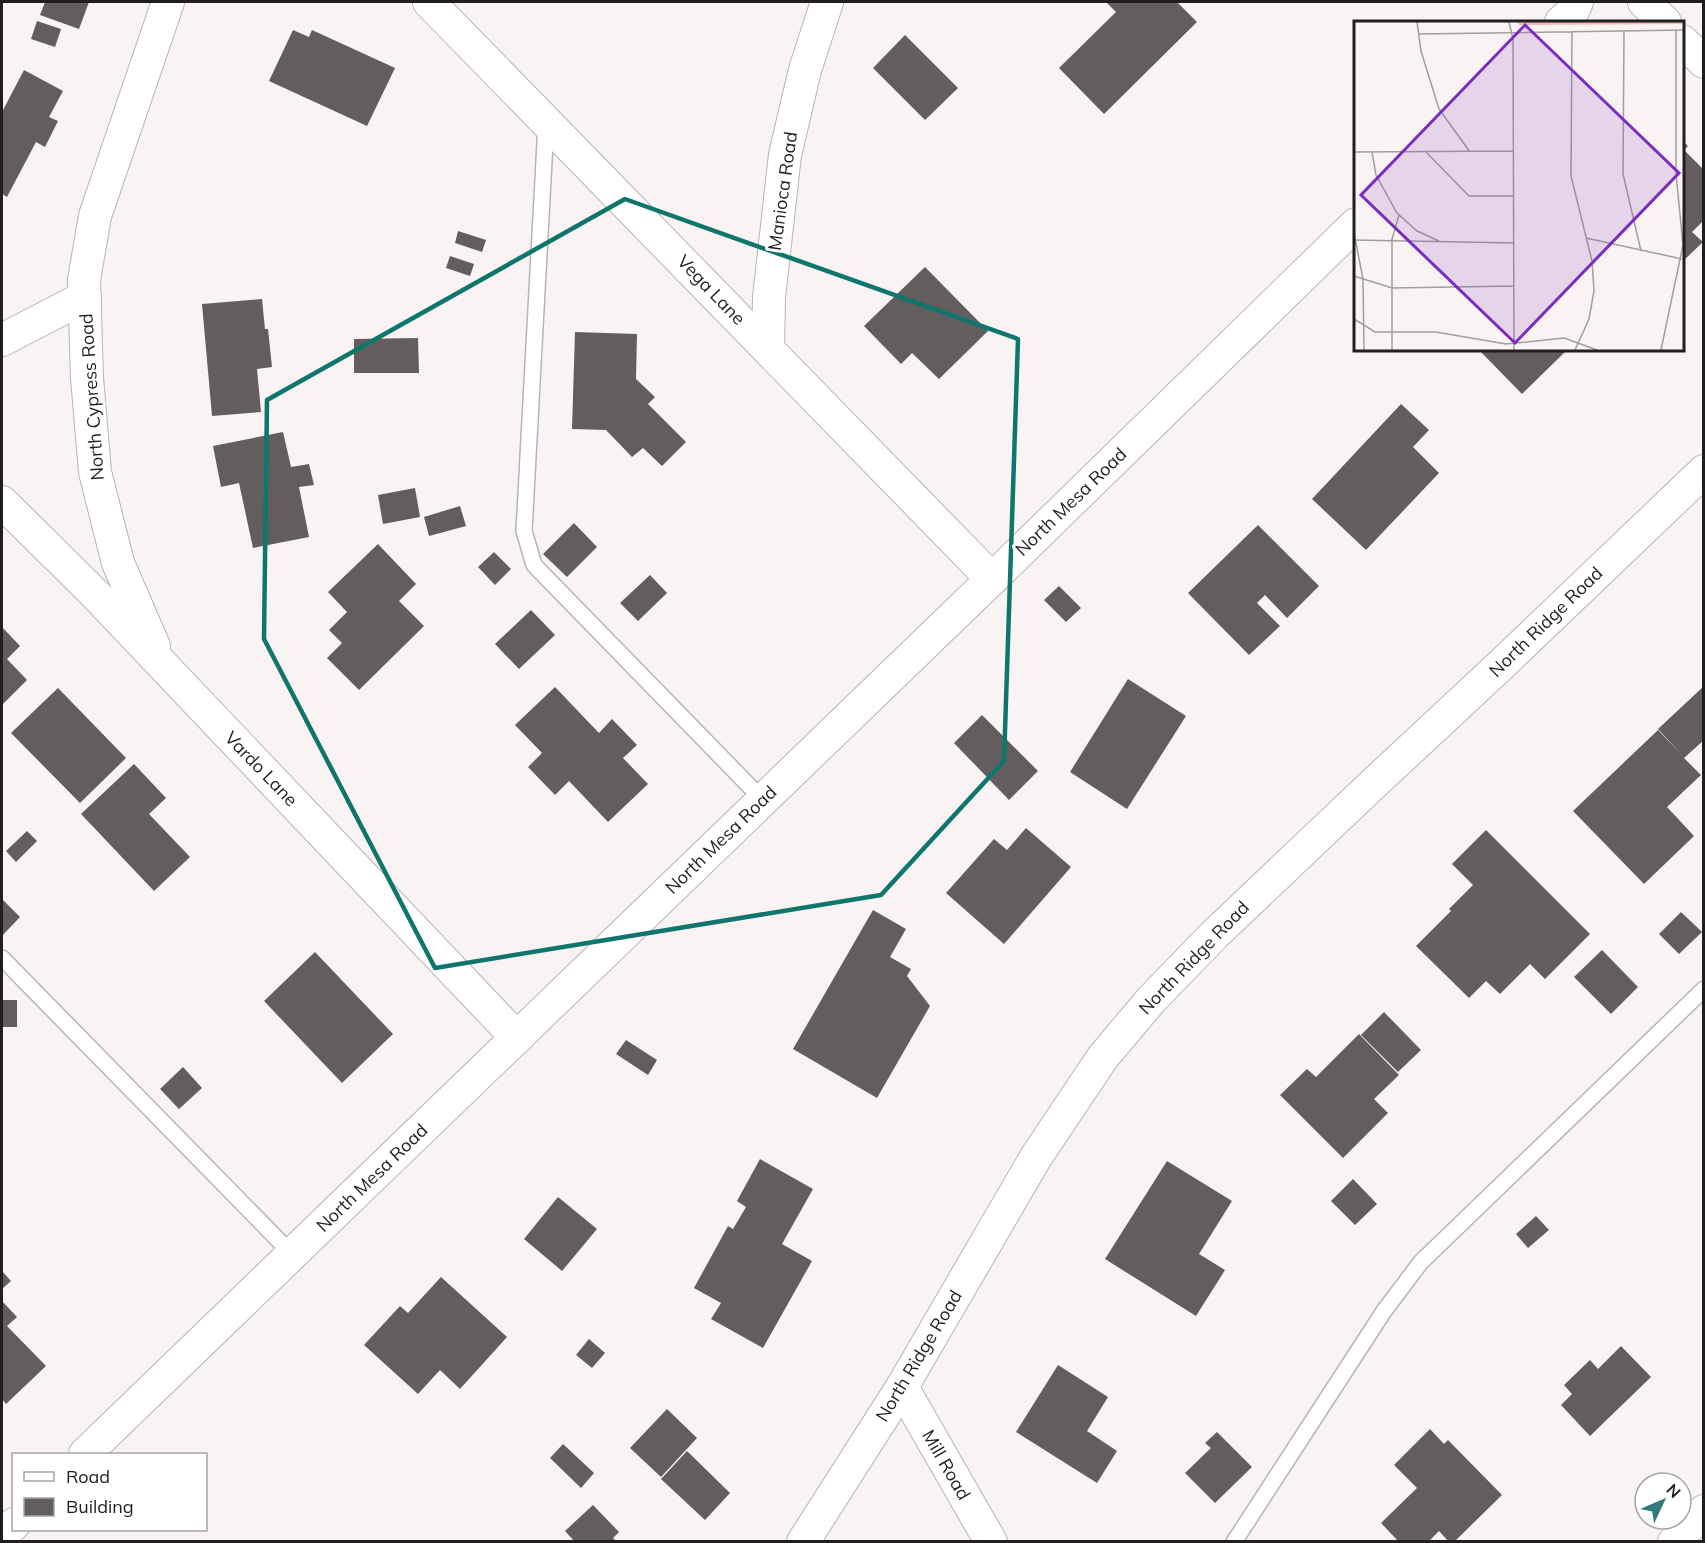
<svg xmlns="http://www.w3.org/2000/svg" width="1705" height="1543" viewBox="0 0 1705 1543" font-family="Mulish,sans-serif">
<rect width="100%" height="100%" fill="#faf3f3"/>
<g fill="#645d5d">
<polygon points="45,2 89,2 79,29 40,15"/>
<polygon points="1106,2 1177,2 1197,22 1104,114 1059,68 1116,12"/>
<polygon points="37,21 61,29 55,47 31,39"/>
<polygon points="293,30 309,37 312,30 395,68 367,126 269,81"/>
<polygon points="905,35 958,88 925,120 873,68"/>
<polygon points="24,70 63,91 49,117 58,121 45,147 36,142 7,197 2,194 2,112"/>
<polygon points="1682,140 1688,146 1684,150 1704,170 1704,220 1692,232 1703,242 1682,262"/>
<polygon points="458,231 486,240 482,252 455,243"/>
<polygon points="450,256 474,264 470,276 446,268"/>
<polygon points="925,267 988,331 939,379 912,353 901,364 864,326"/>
<polygon points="262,299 265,329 268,329 272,367 257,369 261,412 212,416 202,304"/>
<polygon points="575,332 637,334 636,379 655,397 648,404 686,442 662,466 643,448 632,457 606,430 572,429"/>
<polygon points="418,338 419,373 354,373 354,339"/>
<polygon points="1479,350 1567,350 1522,394"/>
<polygon points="1401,404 1429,430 1413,447 1439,473 1366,550 1312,499"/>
<polygon points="283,432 291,467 309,464 314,485 299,487 309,537 253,548 239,483 221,487 213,446"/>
<polygon points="415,488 420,517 383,524 378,495"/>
<polygon points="460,506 466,526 429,536 424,517"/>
<polygon points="574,523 597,547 567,577 543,554"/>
<polygon points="1258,525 1319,586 1287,618 1265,595 1257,603 1280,626 1249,655 1188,593"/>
<polygon points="378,544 416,584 399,601 424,626 359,690 327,658 342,643 329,630 347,612 328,592"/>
<polygon points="494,552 511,569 495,585 478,567"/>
<polygon points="650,575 667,593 638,621 620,603"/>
<polygon points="1059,586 1081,608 1066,622 1044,600"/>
<polygon points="531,610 555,635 519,669 495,644"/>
<polygon points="2,627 20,646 7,659 27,680 2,705"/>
<polygon points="1128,679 1186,716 1127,809 1070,772"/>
<polygon points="1704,686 1704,740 1684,758 1701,775 1667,807 1694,836 1644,884 1573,811 1658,730 1683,756 1658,729"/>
<polygon points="555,687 599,733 612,719 637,745 623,758 648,784 608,822 569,781 555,795 528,767 542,753 515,725"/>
<polygon points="58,688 126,758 80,803 11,733"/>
<polygon points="982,715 1038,771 1009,800 954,743"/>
<polygon points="134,764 166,798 149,814 190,857 154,891 81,814"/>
<polygon points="1026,828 1071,867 1004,944 946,893 994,839 1007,850"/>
<polygon points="1486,830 1590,934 1545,979 1530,964 1500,994 1486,981 1469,998 1416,946 1451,911 1449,909 1473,885 1452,864"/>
<polygon points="27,831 37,841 16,862 6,851"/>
<polygon points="2,899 20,917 2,936"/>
<polygon points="873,910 906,929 890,957 911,969 907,976 930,1006 877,1098 793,1049"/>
<polygon points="1681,912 1702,932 1679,954 1659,934"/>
<polygon points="1602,950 1638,987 1611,1014 1574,977"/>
<polygon points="315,952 393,1034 342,1083 264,1001"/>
<rect x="2" y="1000" width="15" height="27"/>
<polygon points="1384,1012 1421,1050 1398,1072 1361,1035"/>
<polygon points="1359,1034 1399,1075 1374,1099 1388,1113 1343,1158 1280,1095 1307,1069 1316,1077"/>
<polygon points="626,1040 657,1060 648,1075 616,1054"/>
<polygon points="183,1067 202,1088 179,1109 160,1089"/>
<polygon points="760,1159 813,1189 782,1244 812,1261 763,1348 711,1319 721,1303 694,1288 728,1226 733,1229 746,1207 737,1201"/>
<polygon points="1167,1161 1232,1201 1199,1254 1225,1270 1196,1316 1105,1259"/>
<polygon points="1353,1179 1377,1204 1355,1225 1331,1201"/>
<polygon points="558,1197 597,1229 562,1271 524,1239"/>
<polygon points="1536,1216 1549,1230 1528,1248 1516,1234"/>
<polygon points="2,1271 11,1281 2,1289"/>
<polygon points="441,1277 507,1337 460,1389 440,1370 418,1394 364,1345 400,1306 408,1313"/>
<polygon points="2,1301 17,1317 7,1326 46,1366 6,1404 2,1399"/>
<polygon points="589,1339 605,1353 592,1368 576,1355"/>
<polygon points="1621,1346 1651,1377 1590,1436 1561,1405 1572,1394 1564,1385 1590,1360 1598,1369"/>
<polygon points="1058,1365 1108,1397 1087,1431 1117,1451 1097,1483 1016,1432"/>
<polygon points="667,1409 697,1438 661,1477 630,1448"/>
<polygon points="1430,1429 1444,1444 1448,1440 1502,1495 1454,1542 1449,1542 1439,1531 1428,1542 1399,1542 1381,1523 1417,1488 1394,1465"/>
<polygon points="1217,1432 1252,1467 1215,1503 1185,1473 1211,1448 1205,1443"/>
<polygon points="563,1444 594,1473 581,1488 550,1458"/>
<polygon points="687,1451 730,1493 705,1520 661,1479"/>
<polygon points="593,1505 619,1532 613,1538 617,1542 575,1542 565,1531"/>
</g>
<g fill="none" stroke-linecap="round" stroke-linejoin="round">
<defs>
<g id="service">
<polyline points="546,124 524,531 534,565 763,800"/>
<polyline points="2,958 292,1254"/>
<polyline points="1234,1542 1384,1311 1421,1262 1704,989"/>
</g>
<g id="minor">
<polyline points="429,2 992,579"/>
<polyline points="1644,2 1665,22"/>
<polyline points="1561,22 1573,11 1577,2"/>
<polyline points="1682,41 1704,62"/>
<polyline points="2,340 85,297"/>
<polyline points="768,349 769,297 785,155 805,70 827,2"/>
<polyline points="2,502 97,596 517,1038"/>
<polyline points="154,646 118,563 95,472 87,378 84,280 95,216 168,2"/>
<polyline points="902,1387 991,1542"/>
<polyline points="85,1454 992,579 1356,224"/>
<polyline points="2,1535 14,1524"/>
<polyline points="803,1542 902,1387 1036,1157 1103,1057 1151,1000 1214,935 1371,786 1502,664 1704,471"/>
<polyline points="1674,1542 1704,1511"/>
</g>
</defs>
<use href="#service" stroke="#bab3b3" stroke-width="18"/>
<use href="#minor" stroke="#bab3b3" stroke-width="34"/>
<use href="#service" stroke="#fff" stroke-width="15"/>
<use href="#minor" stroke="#fff" stroke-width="32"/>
</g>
<path fill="none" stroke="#0f766e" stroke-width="4.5" stroke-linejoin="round" d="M 625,199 L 1018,339 L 1004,761 L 881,895 L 435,968 L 264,639 L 267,400 Z"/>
<g text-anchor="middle" stroke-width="6" stroke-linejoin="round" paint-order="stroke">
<g font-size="18" fill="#211e1e" stroke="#fff">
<text transform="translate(783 191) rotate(-82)" y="6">Manioca Road</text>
<text transform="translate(711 290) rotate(46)" y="6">Vega Lane</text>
<text transform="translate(92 397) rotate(-94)" y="6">North Cypress Road</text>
<text transform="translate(1071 502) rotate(-44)" y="6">North Mesa Road</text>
<text transform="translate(1546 622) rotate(-44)" y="6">North Ridge Road</text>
<text transform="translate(261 769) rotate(46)" y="6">Vardo Lane</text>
<text transform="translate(721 840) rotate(-44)" y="6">North Mesa Road</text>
<text transform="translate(1194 958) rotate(-46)" y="6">North Ridge Road</text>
<text transform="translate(372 1178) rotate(-44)" y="6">North Mesa Road</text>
<text transform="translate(919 1356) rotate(-59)" y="6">North Ridge Road</text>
<text transform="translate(946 1465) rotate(60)" y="6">Mill Road</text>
</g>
</g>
<g transform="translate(1354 21)">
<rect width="330" height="330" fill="#faf3f3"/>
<path d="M 163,1 L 330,1 L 330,3 L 165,4 Z" fill="#f8b5ba"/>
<path fill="none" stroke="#a39e9e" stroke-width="1.5" d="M 63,1 L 67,30 L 85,88 L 116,131M 155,1 L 159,18 L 160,329M 270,9 L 269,153 L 287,230M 218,10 L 217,155 L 238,240 L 240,270 L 235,298 L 221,329M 64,13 L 330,9M 0,131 L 160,130M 18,131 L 22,154 L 43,192 L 63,210 L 85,220M 72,131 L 115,175 L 160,175M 0,212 L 9,258 L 10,329M 232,217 L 328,238M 0,219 L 160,222M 0,255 L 38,267 L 160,265M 0,298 L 21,311 L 82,311 L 152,323 L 210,317 L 243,329M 38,329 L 38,218 L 45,194M 307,329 L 329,224 L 322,153 L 322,9"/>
<path fill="#7b2cbf" fill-opacity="0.15" stroke="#7b2cbf" stroke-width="3" d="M 171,4 L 325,152 L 161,322 L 7,174 Z"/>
<rect width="330" height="330" fill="none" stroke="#211e1e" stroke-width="3"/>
</g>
<rect width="1705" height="1543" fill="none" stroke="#211e1e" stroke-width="6"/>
<rect x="12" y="1453" width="195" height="78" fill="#ffffff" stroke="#a6a5a5" stroke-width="1.5"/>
<rect x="24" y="1472" width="30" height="9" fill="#ffffff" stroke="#a6a5a5" stroke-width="1.5"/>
<text x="66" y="1483" font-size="18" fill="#211e1e">Road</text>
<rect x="24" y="1498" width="30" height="18" fill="#645d5d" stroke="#a6a5a5" stroke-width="1.5"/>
<text x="66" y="1513" font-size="18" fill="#211e1e">Building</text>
<g transform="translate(1663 1501) rotate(46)"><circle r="28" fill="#ffffff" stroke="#a6a5a5" stroke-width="1.5"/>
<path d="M0-4.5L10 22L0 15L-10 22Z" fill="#337c7c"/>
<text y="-9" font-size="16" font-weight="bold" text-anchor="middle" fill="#211e1e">N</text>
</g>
</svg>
